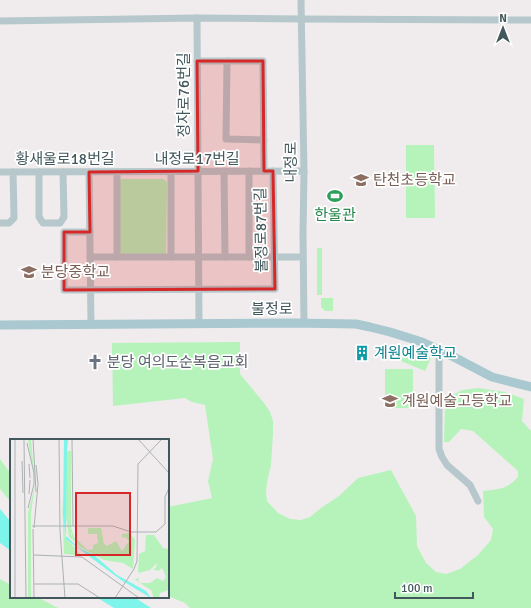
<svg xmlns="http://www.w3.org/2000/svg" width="531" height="608" viewBox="0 0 531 608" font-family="Signika,'Noto Sans KR',sans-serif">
<rect width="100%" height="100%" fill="#f0eced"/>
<g fill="#b5f3ba">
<polygon points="406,145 434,145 435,218 406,218"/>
<polygon points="122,179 163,179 167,182 166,257 122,255 119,251 119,181"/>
<rect x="317" y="248" width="5" height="47"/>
<polygon points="321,298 333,298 333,311 325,311 321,307"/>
<path d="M 240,342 L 240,374 L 264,403 L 270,412 L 273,421 L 273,433 L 271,465 L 267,482 L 266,492 L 267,501 L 278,513 L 290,519 L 301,520 L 310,517 L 321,508 L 339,496 L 358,478 L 391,470 L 416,516 L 417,546 L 426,563 L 436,572 L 446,574 L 460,569 L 478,555 L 491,540 L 493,529 L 484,517 L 483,491 C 500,489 506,490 518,477 L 518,471 L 473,431 L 461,429 L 449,442 L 444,442 L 445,404 L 451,396 L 462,390 L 478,388 L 505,392 L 524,399 L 522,421 L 531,431 L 531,608 L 190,608 L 185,603 L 168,596 L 168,555 L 170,555 L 168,544 L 168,507 L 212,498 L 208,481 L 213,459 L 205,405 L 192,402 L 185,398 L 113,406 L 112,343 Z"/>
<polygon points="407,348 431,358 425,371 401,361"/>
<rect x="385" y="369" width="28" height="39"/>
<polygon points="0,459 11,474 11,502 0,489"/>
<polygon points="0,579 11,585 11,597 37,597 58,608 0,608"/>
</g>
<g fill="#7df5ea">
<polygon points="0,509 11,522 11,551 0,543"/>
<polygon points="96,597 134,597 151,608 114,608"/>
</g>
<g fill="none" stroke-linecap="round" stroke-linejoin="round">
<g stroke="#b6c8cc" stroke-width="7">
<polyline points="301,0 304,171 303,234 304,323"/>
<polyline points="197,18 199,324"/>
<polyline points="0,21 197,18 302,19 531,20"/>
<polyline points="197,61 263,61 264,171"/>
<polyline points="227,61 226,139 264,140"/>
<polyline points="224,171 225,257"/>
<polyline points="0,172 304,171"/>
<polyline points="39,172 39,217 43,223 60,223 64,217 63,172"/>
<polyline points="89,172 91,324"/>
<polyline points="117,172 117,257"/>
<polyline points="171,172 171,257"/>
<polyline points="0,223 9,223 14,218 13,172"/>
<polyline points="90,232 64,232 64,290 275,289 273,171"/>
<polyline points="90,257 303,257"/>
<polyline points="249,257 249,171"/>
<polyline points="439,350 439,449 442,457 447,465 470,485 478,501"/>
</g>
<polyline stroke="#a9c8cf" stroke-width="9" points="0,325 294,323 356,324 370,327 390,332 422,342 450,355 492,377 531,387"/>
</g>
<path fill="#d62828" fill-opacity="0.2" stroke="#d62828" stroke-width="3" stroke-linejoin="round" d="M 197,61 L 263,61 L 264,171 L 273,171 L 275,289 L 64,290 L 64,232 L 90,232 L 89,172 L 198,171 Z"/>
<defs>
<symbol id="school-bare" viewBox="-9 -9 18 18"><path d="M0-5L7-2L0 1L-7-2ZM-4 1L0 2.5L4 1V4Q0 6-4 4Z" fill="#8d6e63" stroke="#fff" stroke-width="2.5" paint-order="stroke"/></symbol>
<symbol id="stadium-bare" viewBox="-9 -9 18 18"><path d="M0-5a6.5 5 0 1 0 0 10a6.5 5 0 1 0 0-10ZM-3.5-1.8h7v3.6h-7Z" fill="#2e9e5b" stroke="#fff" stroke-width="2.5" paint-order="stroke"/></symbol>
<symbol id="building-bare" viewBox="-9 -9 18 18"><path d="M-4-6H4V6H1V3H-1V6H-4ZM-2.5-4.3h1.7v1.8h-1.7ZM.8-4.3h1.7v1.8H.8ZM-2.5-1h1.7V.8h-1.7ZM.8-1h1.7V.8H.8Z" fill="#0f9aa8" stroke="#fff" stroke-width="2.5" paint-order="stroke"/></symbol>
<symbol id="church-bare" viewBox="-9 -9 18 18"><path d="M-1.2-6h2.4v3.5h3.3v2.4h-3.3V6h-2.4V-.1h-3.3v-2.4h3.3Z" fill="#6b7280" stroke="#fff" stroke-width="2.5" paint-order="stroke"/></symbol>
</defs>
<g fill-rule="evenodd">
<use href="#school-bare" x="350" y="169" width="22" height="22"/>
<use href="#stadium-bare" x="324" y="185" width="22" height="22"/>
<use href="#school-bare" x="18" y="261" width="22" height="22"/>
<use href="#building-bare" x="351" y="342" width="22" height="22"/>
<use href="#church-bare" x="84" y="351" width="22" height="22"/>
<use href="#school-bare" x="379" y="390" width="22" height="22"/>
</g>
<g text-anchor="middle" stroke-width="3.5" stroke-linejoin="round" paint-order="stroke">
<g font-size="15" fill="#43585c" stroke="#fff">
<text transform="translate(184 95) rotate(-90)" y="5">정자로76번길</text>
<text x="65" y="164">황새울로18번길</text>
<text x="197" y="164">내정로17번길</text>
<text transform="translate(291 162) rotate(-90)" y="5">내정로</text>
<text transform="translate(261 230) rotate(-91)" y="5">불정로87번길</text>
<text x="272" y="314">불정로</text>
</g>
<g font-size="15" fill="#785e54" stroke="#fff" text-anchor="start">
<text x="373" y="185">탄천초등학교</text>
<text x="41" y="277">분당중학교</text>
<text x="402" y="406">계원예술고등학교</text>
</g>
<g font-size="15" fill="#27864d" stroke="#fff">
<text x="335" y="220">한울관</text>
</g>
<g font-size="15" fill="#0d838f" stroke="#fff" text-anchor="start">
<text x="374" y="358">계원예술학교</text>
</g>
<g font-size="15" fill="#5b616d" stroke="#fff" text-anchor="start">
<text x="107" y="367">분당 여의도순복음교회</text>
</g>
</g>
<g transform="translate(10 439)">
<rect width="159" height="159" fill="#f0eced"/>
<path d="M 18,0 L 21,0 L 25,46 L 21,74 L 21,159 L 18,159 L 18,74 L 25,46 ZM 56,12 L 61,12 L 61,89 L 64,98 L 78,111 L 83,110 L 83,106 L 88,104 L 87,95 L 78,95 L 78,89 L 91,89 L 94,105 L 97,107 L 106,102 L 112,112 L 119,102 L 115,98 L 112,99 L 112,95 L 120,94 L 125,101 L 123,130 L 113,124 L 94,121 L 70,108 L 62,98 L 62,93 L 61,95 L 65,103 L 59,98 L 56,77 ZM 52,58 L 55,98 L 65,109 L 64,111 L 74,117 L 54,115 ZM 136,96 L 144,96 L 153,109 L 159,110 L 159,151 L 150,154 L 149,159 L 144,159 L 141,151 L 122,139 L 126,141 L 127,139 L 129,139 L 128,142 L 131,144 L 140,144 L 147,139 L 153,142 L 156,138 L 152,129 L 148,132 L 143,130 L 146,129 L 147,124 L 140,131 L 128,134 L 129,115 L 135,112 Z" fill="#b5f3ba"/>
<path d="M 54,0 L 57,0 L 56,97 L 69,109 L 84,116 L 107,136 L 136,152 L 141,159 L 111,141 L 56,100 L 53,77 Z" fill="#7df5ea"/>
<path fill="none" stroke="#7df5ea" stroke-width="2" d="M 56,12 L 57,0"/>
<path fill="none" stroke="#abb1b3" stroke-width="1" d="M 14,0 L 16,159M 23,0 L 26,53M 49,0 L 50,92 L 55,159M 62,0 L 63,87M 128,0 L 159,34M 17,4 L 24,34 L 24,45 L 18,69M 12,22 L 13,54M 19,25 L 20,39M 19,55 L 20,41M 22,87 L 103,87 L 121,93 L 146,93 L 155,85 L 155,58 L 159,49M 24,89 L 28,45 L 26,26M 23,90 L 24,159M 24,116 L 72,118 L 129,159M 24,145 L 68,145 L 90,159M 5,159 L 5,0M 105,159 L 124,130 L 127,122 L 128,25 L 152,0"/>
<path fill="#d62828" fill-opacity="0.15" stroke="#d62828" stroke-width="2" d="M 66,54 L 120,54 L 120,116 L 66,116 Z"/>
<rect width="159" height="159" fill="none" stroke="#43585c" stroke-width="2"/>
</g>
<g transform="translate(503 28)" stroke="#ffffff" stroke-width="3" paint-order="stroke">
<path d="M0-3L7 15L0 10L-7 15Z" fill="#43585c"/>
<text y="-6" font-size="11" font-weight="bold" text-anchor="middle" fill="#43585c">N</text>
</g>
<path d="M395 592v6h78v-6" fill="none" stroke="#43585c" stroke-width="2"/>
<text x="401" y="592" font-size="12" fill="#43585c" stroke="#ffffff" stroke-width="3" paint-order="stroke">100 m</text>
</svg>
